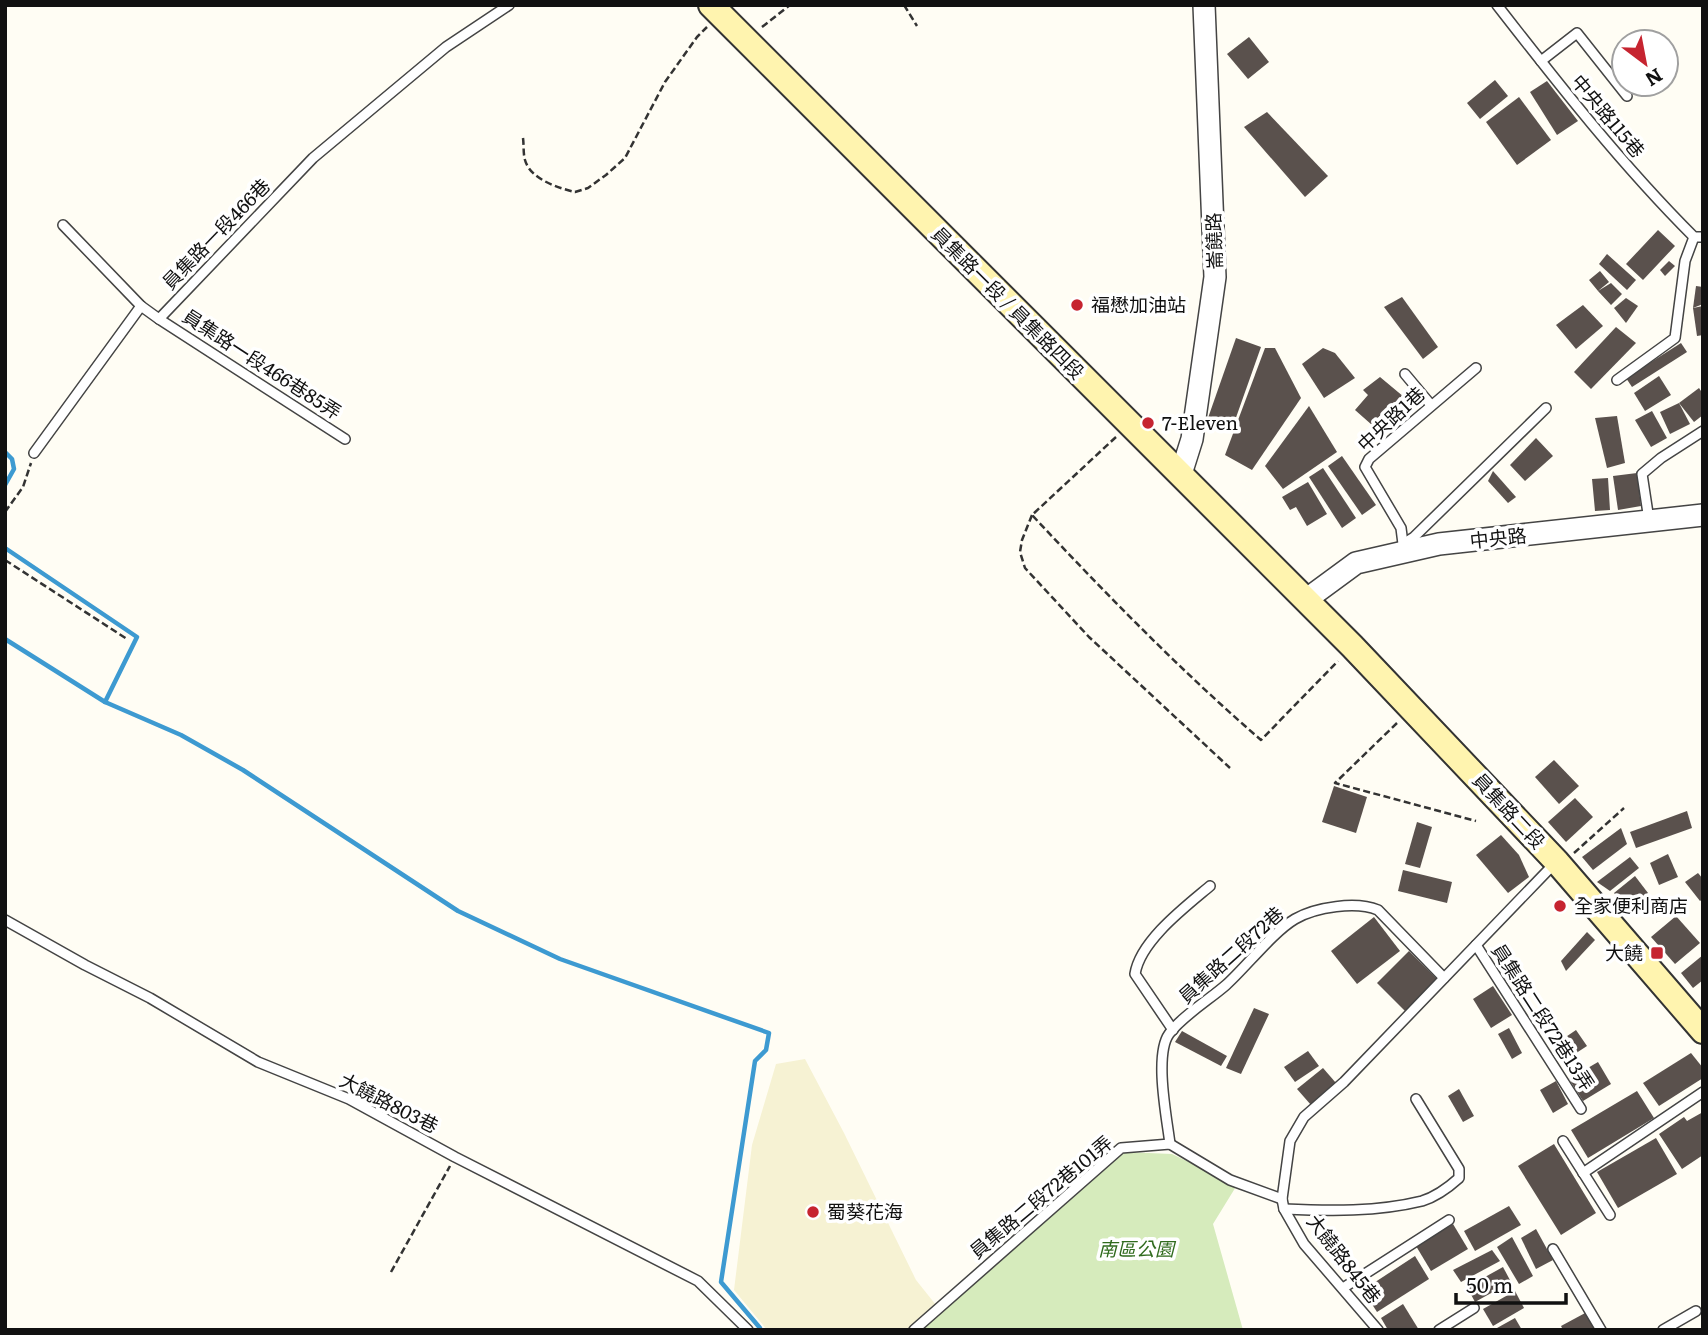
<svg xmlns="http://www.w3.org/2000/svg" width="1708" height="1335" viewBox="0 0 1708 1335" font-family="Literata,'Noto Sans TC',serif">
<rect width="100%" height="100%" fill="#fffdf4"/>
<polygon fill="#f6f2d3" points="805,1059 844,1133 916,1280 936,1305 907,1330 767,1330 734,1290 752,1145 776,1064"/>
<polygon fill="#d6ebbc" points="1125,1152 1172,1154 1237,1185 1213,1224 1243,1330 922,1330"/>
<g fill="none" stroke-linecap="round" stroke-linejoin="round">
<g stroke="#3d9ad1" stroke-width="4.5">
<polyline points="5,452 12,459 14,469 5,485"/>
<polyline points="5,548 137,637 105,702 181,735 243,770 458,911 560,959 769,1033 766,1050 755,1061 721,1282 760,1328 759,1330"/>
<polyline points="5,639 105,702"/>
</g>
</g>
<g fill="#5a514d">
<polygon points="1249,37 1269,62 1248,79 1227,54"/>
<polygon points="1495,80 1508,96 1480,119 1467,103"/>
<polygon points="1547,81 1578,121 1557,135 1530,92"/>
<polygon points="1519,97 1551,140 1517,165 1486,122"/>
<polygon points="1267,112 1328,176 1305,197 1244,127"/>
<polygon points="1658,230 1675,246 1643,280 1626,264"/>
<polygon points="1607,254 1636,280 1627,290 1599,264"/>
<polygon points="1669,261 1675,266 1665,276 1660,270"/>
<polygon points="1600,271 1609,282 1598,291 1611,283 1622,294 1611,305 1598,291 1589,280"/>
<polygon points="1696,286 1703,287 1703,304 1693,308"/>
<polygon points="1402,297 1438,347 1423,359 1384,307"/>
<polygon points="1626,298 1638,306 1626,323 1614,308"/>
<polygon points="1583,305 1603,326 1576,349 1556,325"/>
<polygon points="1703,306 1703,335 1697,336 1693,308"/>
<polygon points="1616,327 1636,343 1591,389 1574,372"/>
<polygon points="1236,338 1261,347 1233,426 1208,418"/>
<polygon points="1681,343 1687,352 1632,387 1626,378"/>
<polygon points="1265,348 1275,348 1301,398 1252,470 1225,455"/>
<polygon points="1323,348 1335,353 1355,378 1324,398 1302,364"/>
<polygon points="1659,376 1671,395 1645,411 1634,393"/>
<polygon points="1380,377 1410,402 1395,419 1385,410 1372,425 1355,410 1368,395 1363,390"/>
<polygon points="1699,388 1703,394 1703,415 1694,422 1679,403"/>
<polygon points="1679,403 1690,424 1670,434 1660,412"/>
<polygon points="1309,406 1337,452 1283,489 1265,466"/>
<polygon points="1652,411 1667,438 1651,447 1635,420"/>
<polygon points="1617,416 1625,463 1607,468 1595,418"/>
<polygon points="1536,438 1553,456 1525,481 1510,465"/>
<polygon points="1342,456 1376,505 1362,515 1328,466"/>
<polygon points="1323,468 1356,518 1342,528 1309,477"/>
<polygon points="1493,471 1516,497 1508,503 1488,481"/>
<polygon points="1637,473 1641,506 1618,510 1613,476"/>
<polygon points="1608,478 1610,510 1595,511 1592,479"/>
<polygon points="1308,482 1327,514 1307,526 1296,507 1290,510 1282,497"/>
<polygon points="1554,760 1579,786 1559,804 1535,777"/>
<polygon points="1334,786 1367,797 1356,833 1322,822"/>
<polygon points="1575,798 1593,817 1566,842 1548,822"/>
<polygon points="1687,811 1692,828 1636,848 1630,832"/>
<polygon points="1417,822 1432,827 1420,868 1405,864"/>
<polygon points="1621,828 1627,844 1593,870 1582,857"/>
<polygon points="1501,835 1519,855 1529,877 1508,893 1476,855"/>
<polygon points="1668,854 1678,877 1659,885 1650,863"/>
<polygon points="1630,857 1639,868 1610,891 1597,882"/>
<polygon points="1403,870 1452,882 1447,903 1398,891"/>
<polygon points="1698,873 1703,879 1703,899 1700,901 1685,882"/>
<polygon points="1635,876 1648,893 1628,910 1614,893"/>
<polygon points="1676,916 1700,943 1675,964 1651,937"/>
<polygon points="1374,917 1400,951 1357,984 1331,951"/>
<polygon points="1587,932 1595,940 1566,971 1561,961"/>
<polygon points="1409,951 1437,979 1405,1011 1377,983"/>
<polygon points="1703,955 1703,980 1693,988 1681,973"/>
<polygon points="1493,986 1512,1015 1491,1028 1473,999"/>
<polygon points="1254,1008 1269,1014 1241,1074 1226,1068"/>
<polygon points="1509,1028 1522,1053 1512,1059 1498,1034"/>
<polygon points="1576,1030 1587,1046 1564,1061 1554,1045"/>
<polygon points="1182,1031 1227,1056 1221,1066 1175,1042"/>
<polygon points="1308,1051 1319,1066 1295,1082 1284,1067"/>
<polygon points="1691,1053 1703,1068 1703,1078 1659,1106 1643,1083"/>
<polygon points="1598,1062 1611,1084 1583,1101 1569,1079"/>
<polygon points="1323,1068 1336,1083 1311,1105 1297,1089"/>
<polygon points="1556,1081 1568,1104 1553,1113 1540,1090"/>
<polygon points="1459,1089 1474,1116 1463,1122 1448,1096"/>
<polygon points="1637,1091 1654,1118 1588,1158 1571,1130"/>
<polygon points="1703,1112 1703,1155 1682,1169 1659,1134 1684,1117 1687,1121"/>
<polygon points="1656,1138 1677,1174 1618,1208 1597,1172"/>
<polygon points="1554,1144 1596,1213 1561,1235 1518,1166"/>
<polygon points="1509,1206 1521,1225 1475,1251 1464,1231"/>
<polygon points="1453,1224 1468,1249 1431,1271 1416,1246"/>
<polygon points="1536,1229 1553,1260 1536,1269 1521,1238"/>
<polygon points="1512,1237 1533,1276 1519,1284 1497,1247"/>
<polygon points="1492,1250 1500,1261 1461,1282 1453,1270"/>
<polygon points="1415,1256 1429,1279 1377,1312 1363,1290"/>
<polygon points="1503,1267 1511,1282 1475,1302 1467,1287"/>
<polygon points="1515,1291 1524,1308 1493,1326 1483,1309"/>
<polygon points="1403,1304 1419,1330 1388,1330 1381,1318"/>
<polygon points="1587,1312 1596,1330 1563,1330 1561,1326"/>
<polygon points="1515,1318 1522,1330 1498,1330 1497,1328"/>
</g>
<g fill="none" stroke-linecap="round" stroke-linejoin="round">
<defs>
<g id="service">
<path d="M 1497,5 C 1560,86 1622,165 1694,237 L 1703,237"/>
<polyline points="1541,61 1577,33 1627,96"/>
<polyline points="63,225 141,306"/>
<polyline points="159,319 345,439"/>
<polyline points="1405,374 1431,405"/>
<polyline points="1617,380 1675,338 1685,261 1694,237"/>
<polyline points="34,453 141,306 159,319 313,158 446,47 509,5"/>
<polyline points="1649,520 1642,474 1661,458 1703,431"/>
<polyline points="1403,544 1414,537 1546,408"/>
<polyline points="1404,552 1401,528 1365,467 1369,459 1476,368"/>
<polyline points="5,920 85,965 150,998 258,1062 349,1099 455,1157 698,1281 748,1330"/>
<polyline points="1476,945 1581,1109"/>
<path d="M 1173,1030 L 1135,974 C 1140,941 1185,907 1210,886"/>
<polyline points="1563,1141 1610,1215"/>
<path d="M 1170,1144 C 1167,1119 1154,1055 1169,1034 C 1181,1017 1210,999 1226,985 C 1246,967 1273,932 1295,919 C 1316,907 1356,901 1378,910 L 1444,978"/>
<polyline points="1583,1173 1703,1092"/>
<path d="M 1284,1209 C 1330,1211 1377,1212 1422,1201 C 1435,1197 1449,1187 1459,1178 L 1459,1169 L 1416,1099"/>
<polyline points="1553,1249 1601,1330"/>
<polyline points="1343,1288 1449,1220"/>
<polyline points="914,1330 1121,1148 1170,1144 1230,1180 1282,1199"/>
<polyline points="1378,1330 1304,1244 1284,1209 1282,1199 1290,1141 1304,1117 1344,1082 1555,863"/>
<polyline points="1439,1330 1474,1308"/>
<polyline points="1663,1330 1696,1311"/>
</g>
<g id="tertiary">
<polyline points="1181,474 1192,439 1215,277 1204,5"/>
<polyline points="1307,599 1356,563 1439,544 1703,515"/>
</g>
<polyline id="secondary" points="711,5 1352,646 1557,862 1703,1031"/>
</defs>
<use href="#service" stroke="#444" stroke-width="12"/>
<use href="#tertiary" stroke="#444" stroke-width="24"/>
<use href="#secondary" stroke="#333" stroke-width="28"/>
<g stroke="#333" stroke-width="2.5" stroke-dasharray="7 3.5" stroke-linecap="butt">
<polyline points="904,5 917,26"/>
<polyline points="762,27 790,5"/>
<path d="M 523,138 C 524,145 523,153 525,160 C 530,179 558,188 575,192 L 588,188 L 606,175 L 625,158 L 665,82 L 697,37 L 707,27"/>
<path d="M 1116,437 L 1032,515 C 1105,593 1180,670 1261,740 L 1338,661"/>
<polyline points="5,512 23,487 31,463"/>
<polyline points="1032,515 1022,540 1020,552 1025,568 1089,637 1230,768"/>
<polyline points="5,560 127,639"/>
<polyline points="1397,723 1335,783 1476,821"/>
<polyline points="1574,853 1624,808"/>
<polyline points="391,1272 450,1166"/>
</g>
<use href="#service" stroke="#fff" stroke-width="9"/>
<use href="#tertiary" stroke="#fff" stroke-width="21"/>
<use href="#secondary" stroke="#fff4af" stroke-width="24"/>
</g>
<g fill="#c62430" stroke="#fff" stroke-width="2.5">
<circle cx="1077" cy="305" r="7"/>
<circle cx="1148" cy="423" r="7"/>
<circle cx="1560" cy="906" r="7"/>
<rect x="1650" y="946" width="14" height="14" rx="3.5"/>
<circle cx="813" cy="1212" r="7"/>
</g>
<g text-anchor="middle" stroke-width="7" stroke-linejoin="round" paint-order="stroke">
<g font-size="19" fill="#111" stroke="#fff">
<text transform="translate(1608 116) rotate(50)" y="7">中央路115巷</text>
<text transform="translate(216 234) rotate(-46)" y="7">員集路一段466巷</text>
<text transform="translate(1214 241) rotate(-92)" y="7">崙饒路</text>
<text transform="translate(1008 303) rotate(45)" y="7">員集路一段 / 員集路四段</text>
<text transform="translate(262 364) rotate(33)" y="7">員集路一段466巷85弄</text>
<text transform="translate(1391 419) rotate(-43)" y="7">中央路1巷</text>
<text transform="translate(1498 538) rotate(-6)" y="7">中央路</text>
<text transform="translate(1509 811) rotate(47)" y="7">員集路二段</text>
<text transform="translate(1231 955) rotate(-42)" y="7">員集路二段72巷</text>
<text transform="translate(1543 1017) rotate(57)" y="7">員集路二段72巷13弄</text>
<text transform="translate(389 1103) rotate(27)" y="7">大饒路803巷</text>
<text transform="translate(1041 1197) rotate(-40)" y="7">員集路二段72巷101弄</text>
<text transform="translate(1344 1259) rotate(52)" y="7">大饒路845巷</text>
</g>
<g font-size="19" fill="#111" stroke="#fff" text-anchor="start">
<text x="1091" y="312">福懋加油站</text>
<text x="1162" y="430">7-Eleven</text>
<text x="1574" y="913">全家便利商店</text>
<text x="1643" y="960" text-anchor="end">大饒</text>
<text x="827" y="1219">蜀葵花海</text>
</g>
<g font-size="19" font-style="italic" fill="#306b1e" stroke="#fff">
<text x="1136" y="1256">南區公園</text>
</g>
</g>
<rect width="1708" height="1335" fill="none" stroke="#111111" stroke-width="14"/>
<g transform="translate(1645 63) rotate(148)"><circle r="33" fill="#ffffff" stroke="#a0a0a0" stroke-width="2"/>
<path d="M0-5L12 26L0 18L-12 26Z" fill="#c62430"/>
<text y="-10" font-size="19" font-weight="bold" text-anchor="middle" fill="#111111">N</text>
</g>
<path d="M1456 1293v10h110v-10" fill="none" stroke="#111111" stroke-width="3.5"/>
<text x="1466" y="1293" font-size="21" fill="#111111" stroke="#ffffff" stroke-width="5" paint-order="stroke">50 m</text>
</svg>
